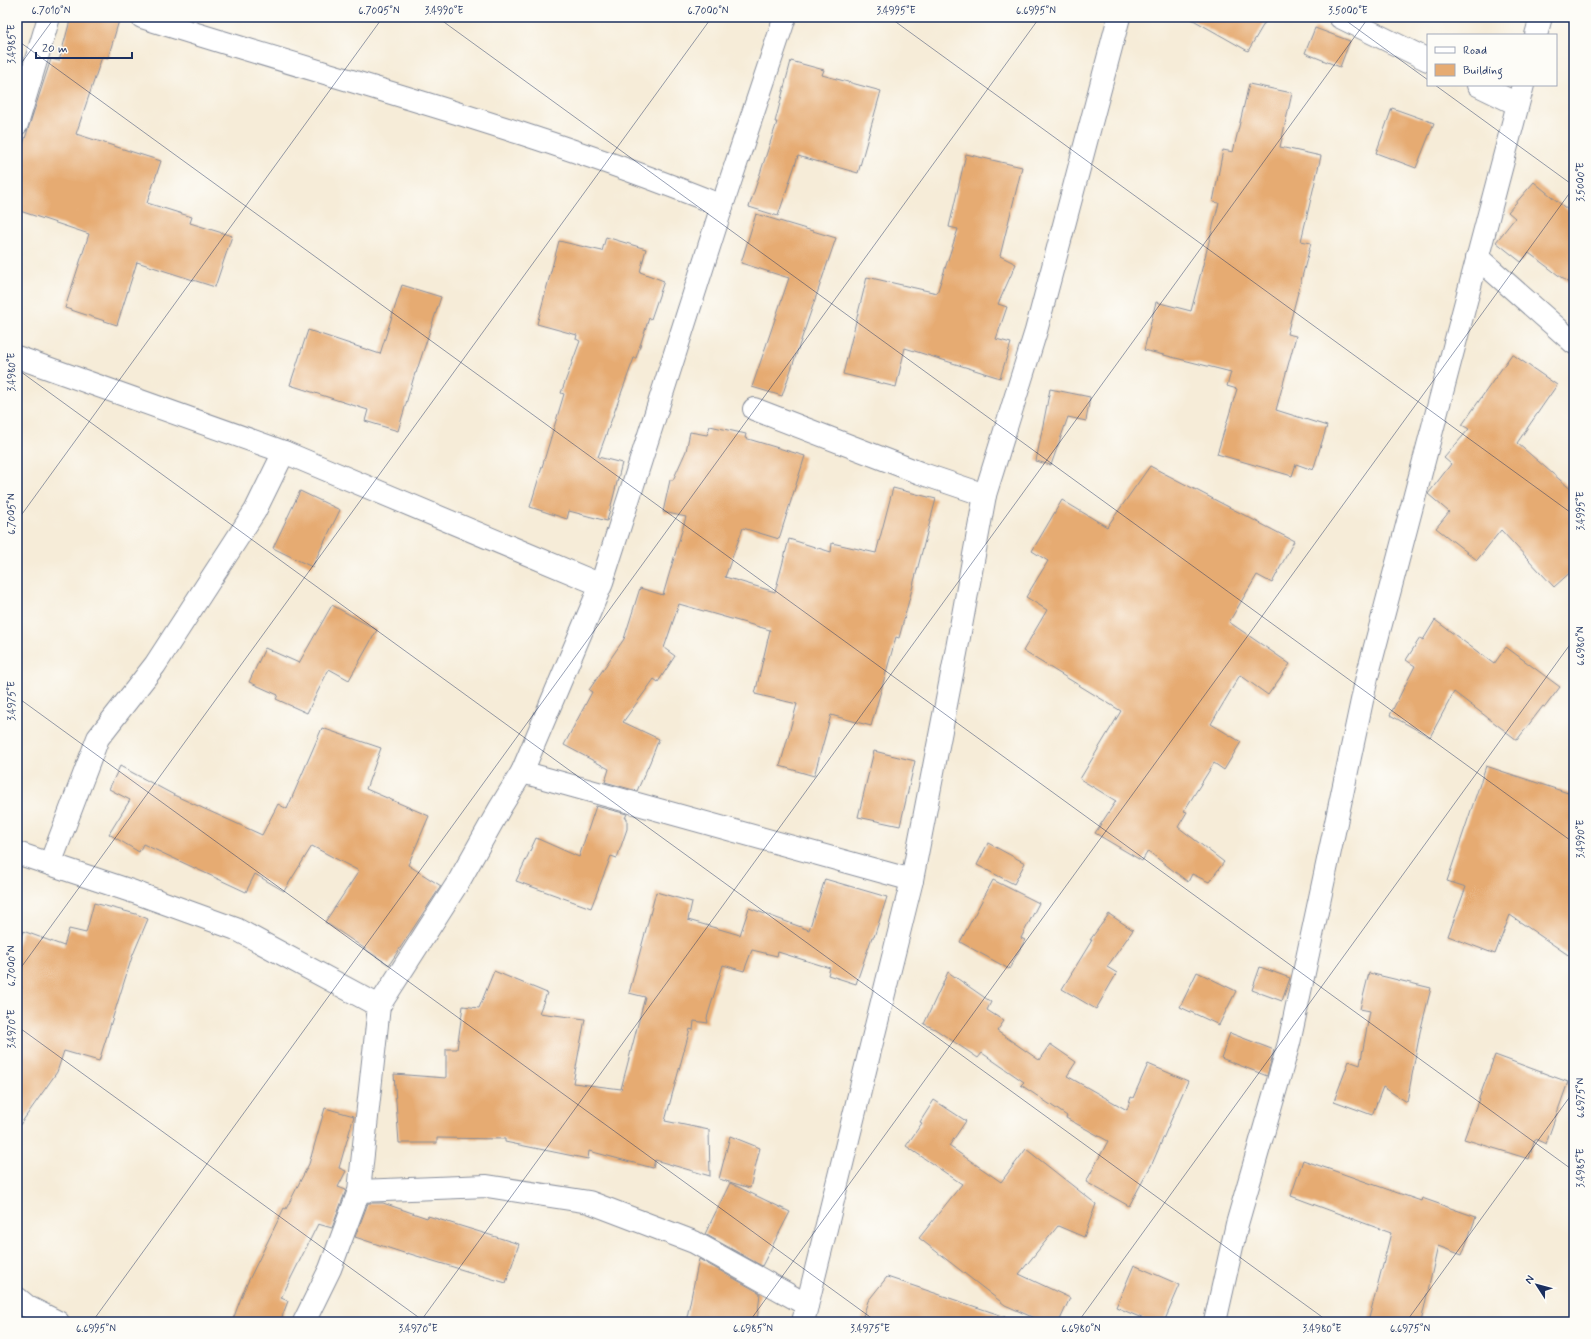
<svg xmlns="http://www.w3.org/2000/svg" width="1591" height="1339" viewBox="0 0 1591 1339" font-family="Mynerve,sans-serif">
<rect width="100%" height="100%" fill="#fdfcf7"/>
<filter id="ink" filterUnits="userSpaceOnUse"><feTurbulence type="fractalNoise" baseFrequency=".025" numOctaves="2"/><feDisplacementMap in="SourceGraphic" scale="8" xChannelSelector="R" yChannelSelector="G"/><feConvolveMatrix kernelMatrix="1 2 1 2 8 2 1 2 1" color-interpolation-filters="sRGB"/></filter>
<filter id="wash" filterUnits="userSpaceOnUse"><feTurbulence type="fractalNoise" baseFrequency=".012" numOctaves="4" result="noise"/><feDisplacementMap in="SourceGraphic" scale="16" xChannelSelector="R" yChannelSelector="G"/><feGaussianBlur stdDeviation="0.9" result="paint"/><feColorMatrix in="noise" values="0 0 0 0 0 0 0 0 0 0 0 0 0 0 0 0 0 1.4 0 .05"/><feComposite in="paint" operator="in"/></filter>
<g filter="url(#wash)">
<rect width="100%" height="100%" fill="#f6ecd8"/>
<g id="blocks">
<g fill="#e6ab72">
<polygon points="71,17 120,17 108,58 102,57 76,134 161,161 147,203 192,217 190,223 232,236 215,287 137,262 117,325 65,308 89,234 17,210 17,163 51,59 59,61"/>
<polygon points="1188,17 1268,17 1248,51"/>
<polygon points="1315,28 1350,41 1340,67 1305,53"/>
<polygon points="791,61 824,70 822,75 881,91 858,173 798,156 778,216 749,207 777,122 775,122"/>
<polygon points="1249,84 1292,93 1280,147 1321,156 1301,241 1311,243 1287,334 1296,336 1276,410 1327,426 1313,470 1296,464 1292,476 1217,454 1237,389 1227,386 1231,372 1144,350 1156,302 1191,311 1219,203 1213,202 1223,150 1233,152"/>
<polygon points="1392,108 1434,123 1416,168 1376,153"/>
<polygon points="966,154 1022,167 1000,256 1016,264 998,304 1007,307 996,339 1011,343 1000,378 905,348 896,387 843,374 867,277 937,293 958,229 949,227"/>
<polygon points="1534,182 1574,215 1574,287 1529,253 1521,262 1496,242 1515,218 1508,212"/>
<polygon points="756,214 836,238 782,396 752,387 789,278 741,263"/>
<polygon points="606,237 646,249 640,272 664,281 651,319 649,318 636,358 634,358 598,457 622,463 607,521 569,511 567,519 530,507 564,394 561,393 580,341 576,339 577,335 537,324 559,241 602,251"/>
<polygon points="402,285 441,297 416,373 415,373 398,431 365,421 368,410 290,385 308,330 380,354"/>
<polygon points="1512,354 1557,385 1517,443 1574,492 1574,569 1554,587 1501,530 1477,560 1436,528 1449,512 1428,494 1451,464 1444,458 1469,429 1462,425"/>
<polygon points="1050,389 1090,397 1086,421 1068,417 1051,465 1036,461"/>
<polygon points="710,426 746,434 745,438 805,456 779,539 743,528 725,577 775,592 789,539 831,552 832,543 876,553 893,488 936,499 899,638 896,637 871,726 831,715 814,776 780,766 797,704 755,694 770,630 679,604 664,648 675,656 658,682 654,679 623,722 659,739 650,762 637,791 605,782 609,769 564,745 592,692 589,690 624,639 640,588 663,595 686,517 663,512 670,480 673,480 686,451 690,432 707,435"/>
<polygon points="1150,466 1294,541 1272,583 1257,575 1229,622 1290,664 1268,695 1240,675 1211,724 1241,742 1224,770 1214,763 1184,811 1187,812 1178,827 1224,862 1209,882 1192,874 1188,882 1148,851 1142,861 1095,833 1116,801 1080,779 1121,711 1023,651 1047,610 1026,597 1048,561 1032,551 1062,500 1107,527"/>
<polygon points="300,491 340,510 312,567 273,548"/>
<polygon points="332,605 377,630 349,680 329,669 307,713 276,699 278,695 249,682 265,648 299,663"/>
<polygon points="1435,620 1494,664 1506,647 1560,687 1545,707 1543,706 1517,740 1454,692 1430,737 1390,715 1415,666 1406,660 1420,638 1423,640"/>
<polygon points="322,728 381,748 366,789 429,816 408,865 441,886 389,965 325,922 359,871 312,846 284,891 255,874 246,892 143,844 139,852 109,834 130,800 109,789 120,766 176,796 262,835 278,804 287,809"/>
<polygon points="874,751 915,761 900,826 858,817"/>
<polygon points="1486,766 1574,795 1574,959 1510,915 1495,954 1448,936 1466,887 1447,881"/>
<polygon points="596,806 627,814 625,818 627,818 627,829 617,858 611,856 591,908 516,881 536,838 579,857"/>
<polygon points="988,843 1025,863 1014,884 977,865"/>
<polygon points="825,879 887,897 874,937 872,937 856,984 828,975 830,968 778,952 777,956 752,950 744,971 723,965 707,1018 708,1023 694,1021 693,1030 690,1029 665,1121 709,1130 710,1176 655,1160 653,1168 589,1151 588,1159 505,1142 505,1139 437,1138 437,1143 399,1143 394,1074 446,1078 446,1049 457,1049 463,1006 479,1008 494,971 547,993 539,1013 585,1019 573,1083 621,1089 645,997 629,993 656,892 692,902 688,920 740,935 749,908 809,930"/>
<polygon points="993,880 1039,903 1021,938 1025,940 1009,969 960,942"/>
<polygon points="94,903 136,914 148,919 132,957 99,1061 64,1051 57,1072 17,1129 17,946 23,931 64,946 69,929 86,933"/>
<polygon points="1109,914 1133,930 1107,967 1117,973 1096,1009 1062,989 1092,940 1090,940"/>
<polygon points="1260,967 1290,978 1282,1001 1252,990"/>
<polygon points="948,972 991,1002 987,1010 1004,1021 997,1031 1039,1060 1050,1044 1076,1062 1067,1076 1127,1110 1131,1097 1133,1098 1148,1064 1188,1081 1152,1164 1129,1206 1086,1182 1108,1141 1066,1118 1067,1116 1021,1085 1024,1082 982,1053 978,1058 935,1029 924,1024"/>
<polygon points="1197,972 1236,991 1219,1025 1180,1007"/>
<polygon points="1369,973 1431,988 1420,1032 1407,1102 1383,1087 1372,1115 1334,1101 1349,1061 1360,1065 1370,1011 1360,1009"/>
<polygon points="1230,1033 1274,1050 1267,1076 1221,1058"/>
<polygon points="1495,1055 1568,1082 1546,1144 1535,1139 1529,1159 1464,1139"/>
<polygon points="934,1100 966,1121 949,1146 1001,1182 1026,1149 1096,1204 1084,1237 1058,1226 1019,1274 1070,1298 1059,1322 1043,1322 1005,1305 919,1238 962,1184 906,1146 922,1123 920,1122"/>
<polygon points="325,1108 354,1116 339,1168 346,1171 338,1187 346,1190 332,1228 318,1224 281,1298 288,1301 280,1322 232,1322 244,1290 284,1208 286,1209 309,1164"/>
<polygon points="730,1136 760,1148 750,1188 719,1179"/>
<polygon points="1303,1160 1421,1201 1422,1198 1476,1217 1462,1255 1438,1246 1421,1322 1368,1322 1391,1233 1291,1196"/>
<polygon points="730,1183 790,1212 762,1266 705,1234"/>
<polygon points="368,1203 383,1203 427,1218 428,1216 519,1244 506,1283 407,1253 407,1254 355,1237"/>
<polygon points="699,1259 760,1293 757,1322 686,1322"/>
<polygon points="1134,1265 1180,1285 1164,1322 1151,1322 1116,1307"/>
<polygon points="887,1277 1006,1317 1005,1322 861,1322 868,1301"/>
</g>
</g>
</g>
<g filter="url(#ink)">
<use href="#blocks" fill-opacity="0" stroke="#888e9b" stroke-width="1"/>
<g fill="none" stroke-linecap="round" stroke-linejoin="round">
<defs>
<g id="minor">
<path d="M 142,17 C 336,79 533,129 722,206"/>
<polyline points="785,17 722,206 601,585 522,772 912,880"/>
<polyline points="1340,17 1428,60"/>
<polyline points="1536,35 1541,17"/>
<polyline points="1478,85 1517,104"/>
<polyline points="17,124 49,17"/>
<polyline points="1477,257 1574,343"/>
<polyline points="17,357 284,452 601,585"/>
<polyline points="754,409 920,473 985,495"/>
<polyline points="17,853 134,892 236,929 379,1006"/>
<polyline points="50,864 98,738 155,665 255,511 284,452"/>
<polyline points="359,1191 487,1186 589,1202 694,1242 807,1305"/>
<polyline points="17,1298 28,1307 58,1322"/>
<polyline points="304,1322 330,1269 359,1191 379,1006 459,881 500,808 522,772"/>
<polyline points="803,1322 912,880 957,648 985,495 1036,331 1119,17"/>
<polyline points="1215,1322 1237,1224 1289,1043 1367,677 1523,85"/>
</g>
</defs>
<use href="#minor" stroke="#888e9b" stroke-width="24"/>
<use href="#minor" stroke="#fff" stroke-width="22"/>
</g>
</g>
<path fill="none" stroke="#1b2f5e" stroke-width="1" stroke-opacity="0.45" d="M 437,17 L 1574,843M 889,17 L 1574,515M 1341,17 L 1428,80M 17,40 L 1574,1171M 17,69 L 55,17M 1435,85 L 1574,186M 17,369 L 1329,1322M 17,521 L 383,17M 17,697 L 877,1322M 17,973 L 712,17M 17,1026 L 425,1322M 92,1322 L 1040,17M 420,1322 L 1369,17M 749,1322 L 1574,187M 1078,1322 L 1574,639M 1406,1322 L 1574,1091"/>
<rect width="1591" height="1339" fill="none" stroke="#fdfcf7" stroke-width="44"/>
<rect x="1427" y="34" width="130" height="52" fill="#fdfcf7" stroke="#a3aaba"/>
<rect x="1435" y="47" width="20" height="6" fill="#ffffff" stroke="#a3aaba"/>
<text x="1463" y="54" font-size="12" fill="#1b2f5e">Road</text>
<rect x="1435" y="64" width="20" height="12" fill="#e6ab72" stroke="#a3aaba"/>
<text x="1463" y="74" font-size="12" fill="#1b2f5e">Building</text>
<g transform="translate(1537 1285) rotate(306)" stroke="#fdfcf7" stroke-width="3" paint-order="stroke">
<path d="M0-3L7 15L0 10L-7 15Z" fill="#1b2f5e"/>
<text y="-6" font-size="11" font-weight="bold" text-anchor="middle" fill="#1b2f5e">N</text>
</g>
<path d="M36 52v6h96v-6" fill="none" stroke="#1b2f5e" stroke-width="2"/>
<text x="42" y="52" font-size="12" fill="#1b2f5e" stroke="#fdfcf7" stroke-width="3" paint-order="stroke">20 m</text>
<rect x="22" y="22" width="1547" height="1295" fill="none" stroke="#1b2f5e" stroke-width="1.5"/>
<g font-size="10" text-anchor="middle" fill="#1b2f5e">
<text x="51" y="14">6.7010°N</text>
<text x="379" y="14">6.7005°N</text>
<text x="444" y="14">3.4990°E</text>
<text x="708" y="14">6.7000°N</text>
<text x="896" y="14">3.4995°E</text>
<text x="1036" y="14">6.6995°N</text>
<text x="1348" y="14">3.5000°E</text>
<text transform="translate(11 44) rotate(-90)" y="4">3.4985°E</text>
<text transform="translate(1580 182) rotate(-90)" y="4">3.5000°E</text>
<text transform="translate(11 372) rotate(-90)" y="4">3.4980°E</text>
<text transform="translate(1580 511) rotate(-90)" y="4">3.4995°E</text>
<text transform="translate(11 514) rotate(-90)" y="4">6.7005°N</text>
<text transform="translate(1580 646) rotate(-90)" y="4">6.6980°N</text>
<text transform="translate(11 701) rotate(-90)" y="4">3.4975°E</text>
<text transform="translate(1580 839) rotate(-90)" y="4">3.4990°E</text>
<text transform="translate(11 966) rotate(-90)" y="4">6.7000°N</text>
<text transform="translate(11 1029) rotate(-90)" y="4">3.4970°E</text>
<text transform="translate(1580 1098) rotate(-90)" y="4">6.6975°N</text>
<text transform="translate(1580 1168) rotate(-90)" y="4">3.4985°E</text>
<text x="96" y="1332">6.6995°N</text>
<text x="418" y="1332">3.4970°E</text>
<text x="753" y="1332">6.6985°N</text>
<text x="870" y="1332">3.4975°E</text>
<text x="1081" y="1332">6.6980°N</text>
<text x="1322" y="1332">3.4980°E</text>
<text x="1410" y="1332">6.6975°N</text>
</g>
</svg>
